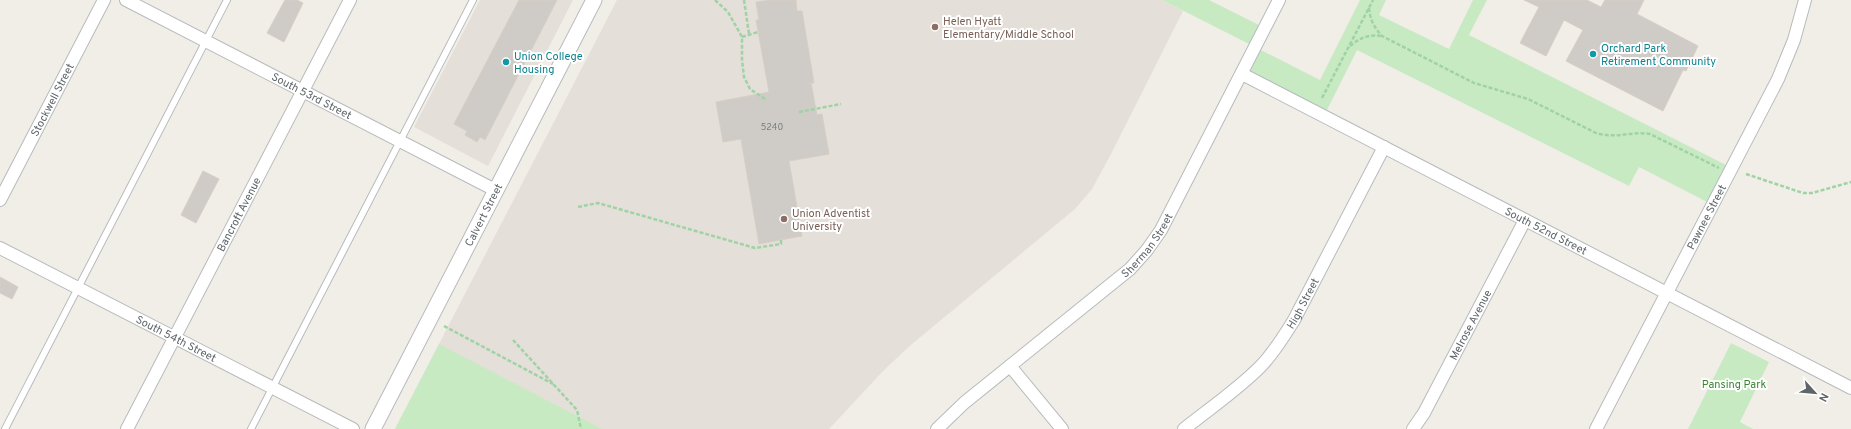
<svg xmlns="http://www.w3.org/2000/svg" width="1851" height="429" viewBox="0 0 1851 429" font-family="Overpass,sans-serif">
<rect width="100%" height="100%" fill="#f1eee7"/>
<g fill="#e4dfd8">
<polygon points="480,0 573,0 488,166 414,127"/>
<polygon points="617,0 1162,0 1183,11 1111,154 1092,189 1075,209 912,344 884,370 829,429 395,429"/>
</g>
<g fill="#c8eac3">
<polygon points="1162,0 1209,0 1265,28 1255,47 1320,80 1360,0 1386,0 1379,15 1449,49 1473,0 1487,0 1469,35 1732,168 1713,205 1639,167 1629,186 1357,50 1324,116 1242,74 1255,47"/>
<polygon points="1731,343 1769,362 1740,422 1753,429 1688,429"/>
<polygon points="439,344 602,429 395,429"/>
</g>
<g fill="#cfcbc6" stroke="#d7cfc5">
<polygon points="285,0 297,0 303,3 284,42 267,33"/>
<polygon points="519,0 557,0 485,140 480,137 477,142 465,135 467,131 454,124"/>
<polygon points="770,0 796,0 797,11 802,11 814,83 811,83 817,115 822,114 829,154 789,161 802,236 759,244 741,139 723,142 716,102 769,92 756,20 759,20 756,2"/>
<polygon points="1524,0 1587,0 1601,7 1605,0 1644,0 1637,14 1698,46 1686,71 1683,70 1663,111 1566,61 1583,30 1564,20 1546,56 1520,43 1539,7"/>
<polygon points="203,171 219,179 196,223 181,215"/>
<polygon points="0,277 18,287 12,299 0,293"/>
</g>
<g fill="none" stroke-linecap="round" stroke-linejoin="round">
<defs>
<g id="service">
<polyline points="5,429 227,0"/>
<polyline points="251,429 473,0"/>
</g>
<g id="minor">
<path id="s1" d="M 126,0 L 497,191"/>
<path id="s2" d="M 1242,74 L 1851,388"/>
<path id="s3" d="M 0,200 L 104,0"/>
<path id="s4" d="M 0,248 L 353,429"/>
<polyline points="1010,366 1062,429"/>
<path id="s5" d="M 127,429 L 350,0"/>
<path id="s6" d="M 937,429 L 964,403 L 1130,269 L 1147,250 L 1161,230 L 1279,0"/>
<path id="s7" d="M 1184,429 C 1209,409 1237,390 1260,367 C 1274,353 1284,336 1294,320 L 1384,147"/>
<path id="s8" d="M 1413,429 L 1424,413 L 1525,220"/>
<path id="s9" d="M 1596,429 L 1778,79 L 1794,40 L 1805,0"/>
</g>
<g id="tertiary">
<path id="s10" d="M 373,429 L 594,0"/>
</g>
</defs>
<use href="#service" stroke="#b7bbbe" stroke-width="8"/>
<use href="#minor" stroke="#b7bbbe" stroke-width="14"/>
<use href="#tertiary" stroke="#b7bbbe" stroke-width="17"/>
<g stroke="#9fd3a6" stroke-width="2.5" stroke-dasharray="4 2" stroke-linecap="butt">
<polyline points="715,0 728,12 742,37 742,60 744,77 750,89 765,99"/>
<polyline points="744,0 749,34"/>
<path d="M 1369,8 C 1370,20 1374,27 1382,36 L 1474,83 L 1528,99 L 1596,133 C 1616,139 1631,131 1650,134 L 1719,168"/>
<polyline points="742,37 758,32"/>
<path d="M 1350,46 C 1360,38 1368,34 1381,36"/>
<polyline points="1322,98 1373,0"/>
<polyline points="799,112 841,104"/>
<polyline points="1746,174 1803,193 1812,193 1851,182"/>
<polyline points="578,207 598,203 755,248 781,244 781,240"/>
<polyline points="444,326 553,384"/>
<polyline points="513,340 577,410 581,429"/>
</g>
<use href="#service" stroke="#fff" stroke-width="6"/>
<use href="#minor" stroke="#fff" stroke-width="12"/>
<use href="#tertiary" stroke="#fff" stroke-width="15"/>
</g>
<g fill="#8d6e63" stroke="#fff" stroke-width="1.5">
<circle cx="935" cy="27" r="4"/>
<circle cx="784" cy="219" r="4"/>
</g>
<g fill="#0f9aa8" stroke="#fff" stroke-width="1.5">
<circle cx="1593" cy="54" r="4"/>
<circle cx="506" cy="62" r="4"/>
</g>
<g text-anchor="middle" stroke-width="4" stroke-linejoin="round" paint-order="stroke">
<g font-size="9" fill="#7a7e80">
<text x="772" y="130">5240</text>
</g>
<g font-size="11" fill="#785e54" stroke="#fff" text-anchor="start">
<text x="943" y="25">Helen Hyatt<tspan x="943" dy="13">Elementary/Middle School</tspan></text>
<text x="792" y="217">Union Adventist<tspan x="792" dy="13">University</tspan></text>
</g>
<g font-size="11" fill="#0d838f" stroke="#fff" text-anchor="start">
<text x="1601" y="52">Orchard Park<tspan x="1601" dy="13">Retirement Community</tspan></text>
<text x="514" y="60">Union College<tspan x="514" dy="13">Housing</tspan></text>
</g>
<g font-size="11" fill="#5e6468" stroke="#fff">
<text dy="4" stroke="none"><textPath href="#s1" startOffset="209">South 53rd Street</textPath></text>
<text dy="4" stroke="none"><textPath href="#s3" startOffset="113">Stockwell Street</textPath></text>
<text dy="4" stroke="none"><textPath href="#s5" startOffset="242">Bancroft Avenue</textPath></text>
<text dy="4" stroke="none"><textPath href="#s10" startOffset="241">Calvert Street</textPath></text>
<text dy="4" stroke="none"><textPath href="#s9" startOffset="239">Pawnee Street</textPath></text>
<text dy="4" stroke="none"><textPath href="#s2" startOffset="342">South 52nd Street</textPath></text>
<text dy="4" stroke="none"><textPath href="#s6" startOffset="280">Sherman Street</textPath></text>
<text dy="4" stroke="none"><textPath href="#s7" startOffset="175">High Street</textPath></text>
<text dy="4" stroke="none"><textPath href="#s8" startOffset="119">Melrose Avenue</textPath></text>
<text dy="4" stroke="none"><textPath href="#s4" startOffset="198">South 54th Street</textPath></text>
</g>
<g font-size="11" fill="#388630" stroke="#fff">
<text x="1734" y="388">Pansing Park</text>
</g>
</g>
<g transform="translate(1815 393) rotate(117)" stroke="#ffffff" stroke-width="3" paint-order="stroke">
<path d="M0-3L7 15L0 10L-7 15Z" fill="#5e6468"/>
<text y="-6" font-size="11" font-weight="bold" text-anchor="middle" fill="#5e6468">N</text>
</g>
</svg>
